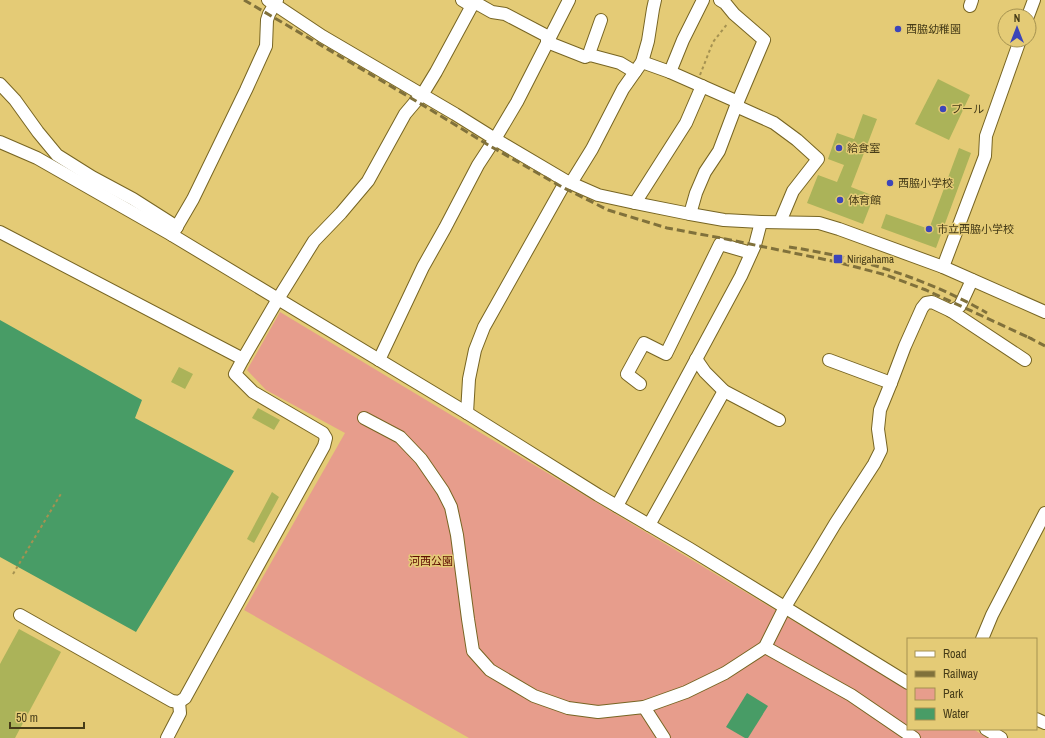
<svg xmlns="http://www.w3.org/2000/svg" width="1045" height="738" viewBox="0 0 1045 738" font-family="'Archivo Narrow','Noto Sans JP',sans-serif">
<rect width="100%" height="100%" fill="#e4cb76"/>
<polygon fill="#e79d8c" points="280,312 908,690 908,729 973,729 988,738 469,738 244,610 345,433 266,390 247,370"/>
<g fill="#489c66">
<polygon points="0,320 142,400 135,418 234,471 136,632 0,557"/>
<polygon points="747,693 768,706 748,738 745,738 726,727"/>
</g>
<g fill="#abb359">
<polygon points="938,79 970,95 949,140 915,124"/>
<polygon points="863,114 877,119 851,187 874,196 863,224 807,203 818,175 837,182 844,165 828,159 837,133 854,139"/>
<polygon points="959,148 971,153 936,248 881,228 886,214 929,229"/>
<polygon points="179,367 193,374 185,389 171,382"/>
<polygon points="258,408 280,420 274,430 252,418"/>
<polygon points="272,492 279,497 254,543 247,539"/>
<polygon points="19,629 61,652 15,738 0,738 0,664"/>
</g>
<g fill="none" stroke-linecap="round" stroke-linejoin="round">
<defs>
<g id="minor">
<polyline points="268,0 322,36 455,114 495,139 566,181 598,195 635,203 690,214 724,220 761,222 819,223 839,229 943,267 1045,312"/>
<polyline points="462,0 472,6 476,3 492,12 505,14 547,36 547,42"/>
<polyline points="970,6 972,0"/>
<polyline points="1028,16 1034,0"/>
<polyline points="547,42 585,57 590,55 620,63 635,72"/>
<polyline points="590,55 590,51 601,20"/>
<polyline points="642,62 670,72 738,102"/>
<polyline points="670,72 683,40 703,0"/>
<polyline points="0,84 15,100 38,132 57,155 92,177 133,199 177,227"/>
<polyline points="736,106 774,123 797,140 818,159 793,191 780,222"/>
<polyline points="0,142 37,158 172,235 467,413 598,495 690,549 908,683"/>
<polyline points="571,183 592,149 623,89 642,62 648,41 653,9 655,0"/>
<polyline points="635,203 686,123 702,86"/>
<polyline points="690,214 696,193 705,172 719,151 736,106 764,40 734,14 725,3 720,0"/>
<polyline points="0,232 243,359 278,299 314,241 341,213 368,181 405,114 416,101 422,95 436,72 475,0"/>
<polyline points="172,235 193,199 246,90 266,46 267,20 269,14 277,0"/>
<polyline points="943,267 985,156 986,136 1020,40"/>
<polyline points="951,311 960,306 972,280"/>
<polyline points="696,359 705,372 724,391 779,420"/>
<polyline points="379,360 423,267 445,228 478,165 495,139 517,102 569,0"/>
<polyline points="829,360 891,383"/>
<polyline points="640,384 627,374 644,343 666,354 720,244 751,253"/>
<polyline points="467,413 469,379 475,350 484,327 566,181"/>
<polyline points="364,418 400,437 421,459 443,491 451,507 457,535 468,619 473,651 490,670 534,696 568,708 598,712 644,707 686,692 725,673 765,647 785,607 835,524 874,464 881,450 878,429 880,410 891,383 905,346 922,308 926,303 932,302 951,311 1025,360"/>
<polyline points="617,506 741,276 755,245 761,222"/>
<polyline points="649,525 724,391"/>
<polyline points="20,615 172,701 179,702 185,698 324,446 326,438 323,433 253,392 235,374 243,359"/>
<polyline points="982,639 992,615 1045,513"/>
<polyline points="765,647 851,695 914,738"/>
<polyline points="644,707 664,738"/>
<polyline points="1036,719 1045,723"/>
<polyline points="986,729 1001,738"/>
<polyline points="167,738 180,713 179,702"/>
</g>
</defs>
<use href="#minor" stroke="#776523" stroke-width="14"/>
<g stroke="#a59251" stroke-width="2" stroke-dasharray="3 3" stroke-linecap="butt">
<polyline points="700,75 713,42 728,23"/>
<polyline points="13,574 62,492"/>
</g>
<use href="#minor" stroke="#fff" stroke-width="12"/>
<g stroke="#80713b" stroke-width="3" stroke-dasharray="8 4" stroke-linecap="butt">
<polyline points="244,0 416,101 490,146 562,187 608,210 667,228 721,238 837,262 886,275 926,290 1032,339"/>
<path d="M 789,247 C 857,257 927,278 987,313"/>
<polyline points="1028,337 1045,346"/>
</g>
</g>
<g fill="#3c45b9" stroke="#e4cb76" stroke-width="1.5">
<circle cx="898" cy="29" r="4"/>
<circle cx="943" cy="109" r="4"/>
<circle cx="839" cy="148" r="4"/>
<circle cx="890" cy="183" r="4"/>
<circle cx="840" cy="200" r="4"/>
<circle cx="929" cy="229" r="4"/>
<rect x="833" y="254" width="10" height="10" rx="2"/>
</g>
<g text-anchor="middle" stroke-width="3" stroke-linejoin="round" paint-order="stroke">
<g font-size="11" fill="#463c18" stroke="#e4cb76" text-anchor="start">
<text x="906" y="33">西脇幼稚園</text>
<text x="951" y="113">プール</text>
<text x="847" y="152">給食室</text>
<text x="898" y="187">西脇小学校</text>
<text x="848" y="204">体育館</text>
<text x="937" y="233">市立西脇小学校</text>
<text x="847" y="263">Nirigahama</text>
</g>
<g font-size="11" fill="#5e0d00" stroke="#e4cb76">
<text x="431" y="565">河西公園</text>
</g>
</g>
<rect x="907" y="638" width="130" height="92" fill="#e4cb76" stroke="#a59250"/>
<rect x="915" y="651" width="20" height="6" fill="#ffffff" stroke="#a59250"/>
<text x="943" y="658" font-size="12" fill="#463c18">Road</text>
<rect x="915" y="671" width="20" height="6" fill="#80713b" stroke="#a59250"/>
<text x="943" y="678" font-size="12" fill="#463c18">Railway</text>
<rect x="915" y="688" width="20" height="12" fill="#e79d8c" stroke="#a59250"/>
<text x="943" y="698" font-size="12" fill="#463c18">Park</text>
<rect x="915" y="708" width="20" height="12" fill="#489c66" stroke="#a59250"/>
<text x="943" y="718" font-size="12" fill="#463c18">Water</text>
<g transform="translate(1017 28)"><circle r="19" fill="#e4cb76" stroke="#a59250"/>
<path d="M0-3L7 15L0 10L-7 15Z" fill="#3c45b9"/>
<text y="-6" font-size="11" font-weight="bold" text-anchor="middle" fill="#463c18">N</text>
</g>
<path d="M10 722v6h74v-6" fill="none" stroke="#463c18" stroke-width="2"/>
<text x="16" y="722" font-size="12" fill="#463c18" stroke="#e4cb76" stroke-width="3" paint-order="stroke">50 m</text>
</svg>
